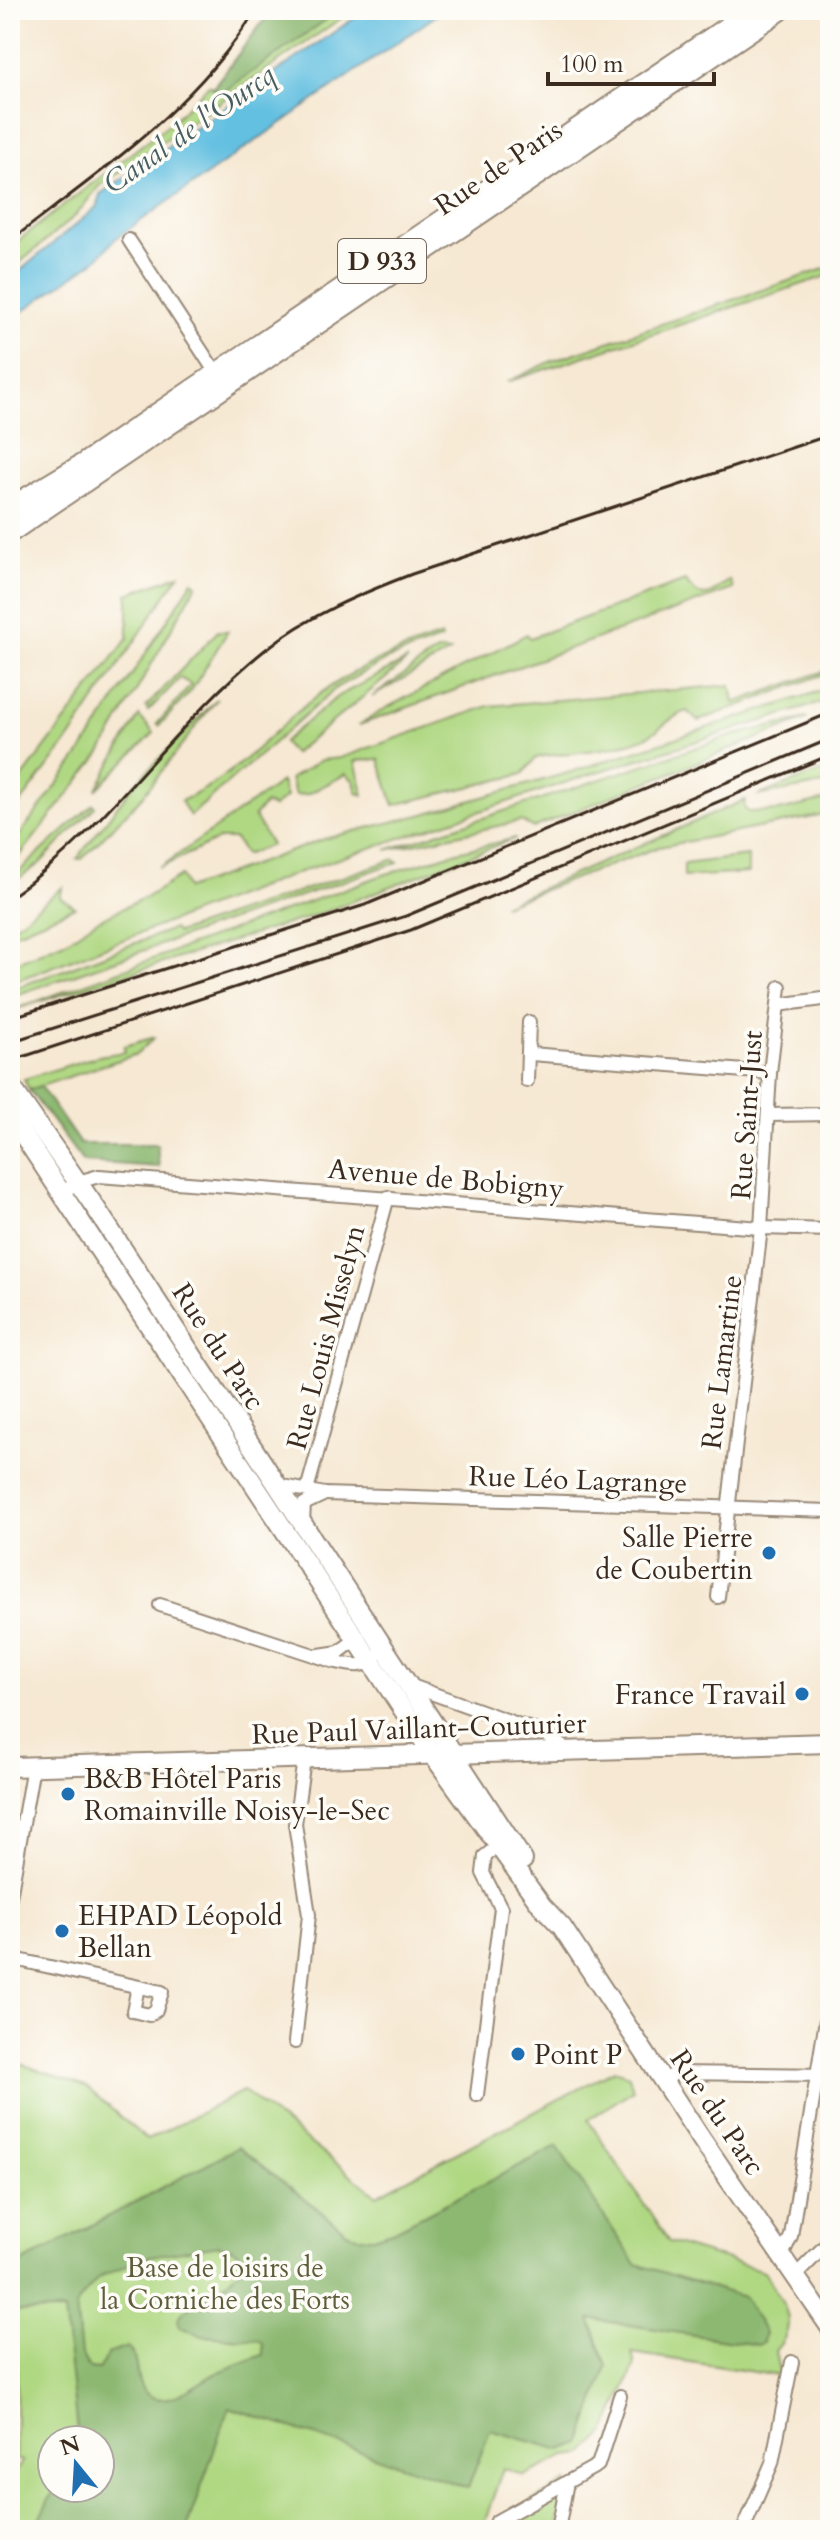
<svg xmlns="http://www.w3.org/2000/svg" width="840" height="2540" viewBox="0 0 840 2540" font-family="Cardo,serif">
<rect width="100%" height="100%" fill="#fdfcf7"/>
<filter id="ink" filterUnits="userSpaceOnUse"><feTurbulence type="fractalNoise" baseFrequency=".0125" numOctaves="2"/><feDisplacementMap in="SourceGraphic" scale="16" xChannelSelector="R" yChannelSelector="G"/><feConvolveMatrix kernelMatrix="1 2 1 2 8 2 1 2 1" color-interpolation-filters="sRGB"/></filter>
<filter id="wash" filterUnits="userSpaceOnUse"><feTurbulence type="fractalNoise" baseFrequency=".006" numOctaves="4" result="noise"/><feDisplacementMap in="SourceGraphic" scale="32" xChannelSelector="R" yChannelSelector="G"/><feGaussianBlur stdDeviation="1.8" result="paint"/><feColorMatrix in="noise" values="0 0 0 0 0 0 0 0 0 0 0 0 0 0 0 0 0 1.4 0 .05"/><feComposite in="paint" operator="in"/></filter>
<g filter="url(#wash)">
<rect width="100%" height="100%" fill="#f6e8d2"/>
<g fill="#b0d883" stroke="#768150" stroke-width="2" fill-rule="evenodd">
<polygon points="272,10 353,10 99,186 76,215 10,271 10,247 169,124 209,85 213,87"/>
<polygon points="830,267 830,275 507,382 552,361"/>
<polygon points="179,575 70,738 10,817 10,794 128,638 128,594"/>
<path d="M 730,580 L 733,589 L 359,725 L 386,708 L 527,634 L 530,638 L 685,581 C 704,605 710,594 730,580 Z"/>
<polygon points="193,581 197,584 101,753 10,868 10,848 80,754"/>
<polygon points="218,631 228,631 191,691 159,726 157,724 191,685 180,678 148,711 146,707"/>
<path d="M 441,636 L 442,639 L 388,659 L 337,687 L 190,816 L 181,801 C 231,780 267,737 308,703 C 347,671 394,652 441,636 Z"/>
<polygon points="437,651 450,652 372,697"/>
<polygon points="408,660 293,754 283,742 338,696"/>
<path d="M 830,669 L 830,672 L 698,721 L 687,711 C 670,716 660,731 644,738 C 612,750 578,752 544,756 L 536,758 L 523,774 L 394,805 L 379,759 L 355,761 L 364,795 L 357,793 L 354,781 L 346,774 L 308,794 L 295,795 L 290,779 L 321,760 L 340,758 L 489,706 L 731,685 L 734,703 Z"/>
<polygon points="830,688 830,700 594,773 308,869 10,983 10,965 64,942 96,921 148,896 181,876 187,889 327,838 424,814 571,772"/>
<polygon points="217,699 141,798 82,859 77,859 132,787"/>
<polygon points="139,716 154,733 96,790"/>
<polygon points="808,718 533,828 521,821 386,850 731,736"/>
<polygon points="830,768 830,783 757,796"/>
<polygon points="281,782 286,797 273,807 265,804 254,816 271,845 245,855 235,839 219,839 159,868"/>
<polygon points="830,799 830,814 659,847 503,905 745,800 744,807 748,812 779,811"/>
<polygon points="93,804 95,807 39,864 11,884 10,880"/>
<polygon points="516,838 322,913 10,1011 380,876 453,853"/>
<polygon points="748,856 748,873 684,877 684,864"/>
<polygon points="395,859 398,862 10,997 10,990 173,929 177,933"/>
<polygon points="63,887 60,897 75,907 10,935 10,929"/>
<polygon points="155,1037 137,1054 29,1090 24,1079 98,1056 125,1052 124,1046"/>
<path d="M 10,2060 L 86,2087 L 147,2140 L 243,2091 L 377,2195 L 614,2070 L 629,2075 L 633,2090 L 588,2120 L 669,2242 L 764,2271 C 780,2301 803,2321 775,2351 L 780,2376 L 632,2353 L 635,2365 L 605,2434 L 584,2454 L 566,2456 L 524,2476 L 503,2468 L 482,2530 L 10,2530 L 10,2484 L 22,2461 L 15,2459 L 17,2356 L 10,2355 ZM 52,2440 L 100,2440 L 100,2488 L 52,2488 Z"/>
<polygon points="567,2482 558,2529 497,2521"/>
</g>
<g fill="#8cb871" stroke="#647148" stroke-width="2" fill-rule="evenodd">
<polygon points="272,10 340,10 222,93 213,88"/>
<polygon points="40,1086 80,1144 157,1144 159,1167 83,1162 29,1090"/>
<path d="M 557,2146 L 636,2264 L 744,2297 L 765,2333 L 763,2342 L 758,2345 L 590,2319 L 607,2366 L 581,2443 L 561,2450 L 490,2430 L 468,2488 L 229,2407 L 186,2530 L 33,2530 L 55,2488 L 100,2488 L 100,2440 L 78,2440 L 64,2311 L 10,2312 L 10,2269 L 238,2147 L 347,2232 L 360,2237 L 374,2237 L 395,2230 ZM 219,2245 C 279,2258 200,2301 183,2312 L 178,2319 L 180,2327 L 202,2336 L 258,2340 L 263,2343 L 263,2355 C 247,2361 231,2366 215,2374 C 198,2382 167,2411 146,2393 C 132,2380 141,2359 127,2347 L 108,2354 L 98,2370 L 90,2369 L 81,2355 L 76,2305 L 98,2278 L 145,2257 Z"/>
</g>
<polygon fill="#63c0e1" stroke="#4f7580" stroke-width="2" points="366,10 444,10 116,238 96,260 10,320 10,279 98,206 100,194"/>
</g>
<g filter="url(#ink)">
<g fill="none" stroke-linecap="round" stroke-linejoin="round">
<defs>
<g id="minor">
<polyline points="129,240 216,373"/>
<polyline points="778,1005 830,998"/>
<polyline points="531,1054 770,1073"/>
<polyline points="527,1081 529,1022"/>
<polyline points="769,1115 830,1114"/>
<polyline points="63,1192 78,1182 99,1176 761,1228 830,1230"/>
<polyline points="277,1485 325,1494 830,1511"/>
<polyline points="307,1490 388,1197"/>
<polyline points="303,1522 304,1504 325,1494"/>
<polyline points="718,1597 761,1228 770,1073 780,987"/>
<path d="M 160,1605 L 332,1661 C 347,1664 365,1671 375,1656"/>
<polyline points="319,1655 339,1652 359,1637"/>
<polyline points="409,1685 545,1734 567,1750"/>
<polyline points="10,1897 33,1766"/>
<polyline points="10,1958 162,1992 156,2010 149,2015 133,2011 138,1987"/>
<polyline points="295,2042 309,1915 295,1824 304,1759"/>
<polyline points="663,2081 676,2073 830,2075"/>
<polyline points="477,2095 501,1908 483,1873 485,1856 498,1846"/>
<polyline points="782,2256 791,2236 830,1995"/>
<polyline points="795,2276 830,2241"/>
<polyline points="494,2530 497,2521 598,2465 620,2396"/>
<polyline points="558,2530 567,2482"/>
<polyline points="743,2530 772,2463 792,2362"/>
</g>
<g id="secondary">
<polyline points="10,1085 95,1207 523,1860"/>
<polyline points="10,1115 433,1755 542,1906 562,1927 702,2140 830,2327"/>
<polyline points="10,1767 830,1743"/>
</g>
<g id="primary">
<polyline points="10,508 85,463 753,10"/>
<polyline points="10,532 780,10"/>
</g>
</defs>
<use href="#minor" stroke="#988978" stroke-width="16"/>
<use href="#secondary" stroke="#988978" stroke-width="22"/>
<use href="#primary" stroke="#988978" stroke-width="24"/>
<use href="#minor" stroke="#fff" stroke-width="12"/>
<use href="#secondary" stroke="#fff" stroke-width="18"/>
<use href="#primary" stroke="#fff" stroke-width="20"/>
<g stroke="#3b2a1e" stroke-width="3">
<path d="M 10,241 C 99,172 195,108 256,10"/>
<path d="M 10,897 C 108,830 172,724 265,650 C 309,615 360,594 412,574 L 830,435"/>
<polyline points="10,1018 365,905 830,713"/>
<polyline points="10,1042 406,916 830,739"/>
<polyline points="10,1061 411,930 830,755"/>
</g>
</g>
</g>
<g fill="#1f6fb2" stroke="#fdfcf7" stroke-width="3">
<circle cx="769" cy="1553" r="8"/>
<circle cx="802" cy="1694" r="8"/>
<circle cx="68" cy="1794" r="8"/>
<circle cx="62" cy="1931" r="8"/>
<circle cx="518" cy="2054" r="8"/>
</g>
<g text-anchor="middle" stroke-width="7" stroke-linejoin="round" paint-order="stroke">
<rect fill="#fdfcf7" stroke="#75695f" stroke-width="2" x="338" y="239" width="88" height="44" rx="6"/>
<g font-size="26" font-weight="bold" fill="#3b2a1e">
<text x="382" y="270">D 933</text>
</g>
<g font-size="28" fill="#3b2a1e" stroke="#fdfcf7">
<text transform="translate(498 167) rotate(-34)" y="10">Rue de Paris</text>
<text transform="translate(746 1115) rotate(-86)" y="10">Rue Saint-Just</text>
<text transform="translate(446 1178) rotate(5)" y="10">Avenue de Bobigny</text>
<text transform="translate(325 1337) rotate(-75)" y="10">Rue Louis Misselyn</text>
<text transform="translate(219 1346) rotate(57)" y="10">Rue du Parc</text>
<text transform="translate(721 1362) rotate(-83)" y="10">Rue Lamartine</text>
<text transform="translate(578 1479) rotate(2)" y="10">Rue Léo Lagrange</text>
<text transform="translate(419 1728) rotate(-2)" y="10">Rue Paul Vaillant-Couturier</text>
<text transform="translate(718 2112) rotate(56)" y="10">Rue du Parc</text>
</g>
<g font-size="28" fill="#3b2a1e" stroke="#fdfcf7" text-anchor="start">
<text x="753" y="1547" text-anchor="end">Salle Pierre<tspan x="753" dy="32">de Coubertin</tspan></text>
<text x="786" y="1704" text-anchor="end">France Travail</text>
<text x="84" y="1788">B&amp;B Hôtel Paris<tspan x="84" dy="32">Romainville Noisy-le-Sec</tspan></text>
<text x="78" y="1925">EHPAD Léopold<tspan x="78" dy="32">Bellan</tspan></text>
<text x="534" y="2064">Point P</text>
</g>
<g font-size="28" fill="#5e5e3c" stroke="#fdfcf7">
<text x="225" y="2277">Base de loisirs de<tspan x="225" dy="32">la Corniche des Forts</tspan></text>
</g>
<g font-size="30" font-style="italic" fill="#495e62" stroke="#fdfcf7">
<text transform="translate(189 129) rotate(-35)" y="10">Canal de l'Ourcq</text>
</g>
</g>
<rect width="840" height="2540" fill="none" stroke="#fdfcf7" stroke-width="40"/>
<g transform="translate(76 2464) rotate(342)"><circle r="38" fill="#fdfcf7" stroke="#afa8a0" stroke-width="2"/>
<path d="M0-6L14 30L0 20L-14 30Z" fill="#1f6fb2"/>
<text y="-12" font-size="22" font-weight="bold" text-anchor="middle" fill="#3b2a1e">N</text>
</g>
<path d="M548 72v12h166v-12" fill="none" stroke="#3b2a1e" stroke-width="4"/>
<text x="560" y="72" font-size="24" fill="#3b2a1e" stroke="#fdfcf7" stroke-width="6" paint-order="stroke">100 m</text>
</svg>
